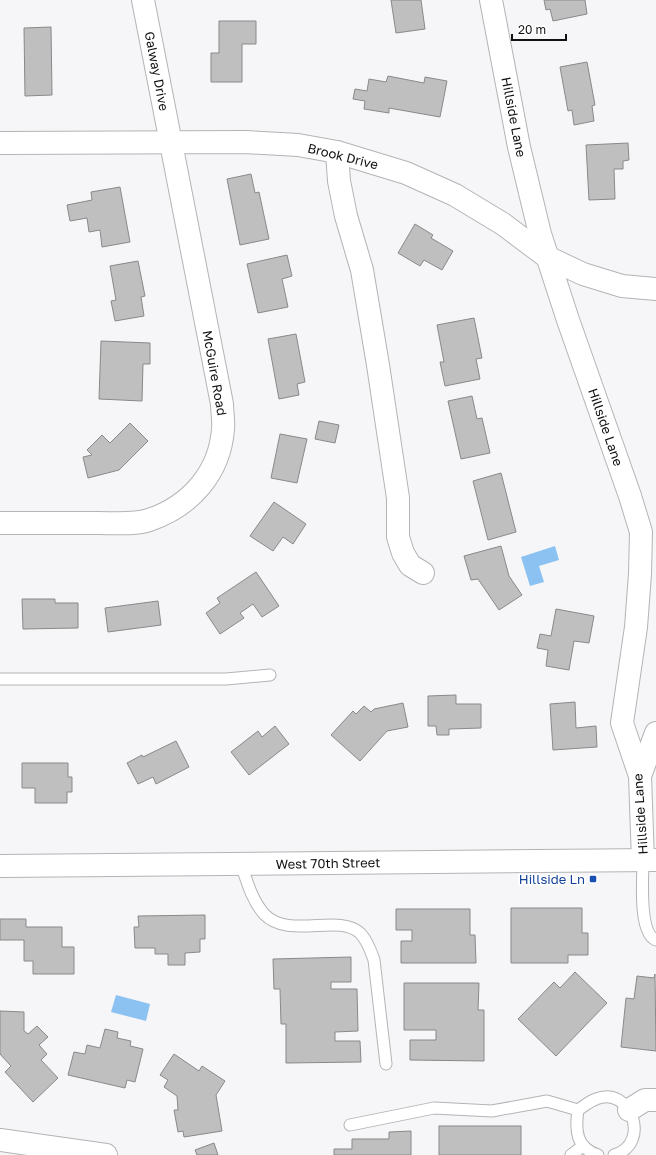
<svg xmlns="http://www.w3.org/2000/svg" width="656" height="1155" viewBox="0 0 656 1155" font-family="'Golos Text',sans-serif">
<rect width="100%" height="100%" fill="#f6f6f8"/>
<g fill="#8bc2f2">
<polygon points="555,546 559,560 539,566 544,582 530,586 521,557"/>
<polygon points="116,995 150,1004 146,1021 111,1012"/>
</g>
<g fill="#c0bfc0" stroke="#89898a">
<polygon points="391,0 421,0 425,29 396,33"/>
<polygon points="544,0 585,0 587,14 553,21 550,9 546,10"/>
<polygon points="219,21 256,21 256,44 242,44 242,82 211,82 211,53 219,53"/>
<polygon points="51,27 52,95 25,96 24,28"/>
<polygon points="587,62 595,105 592,106 594,121 574,125 572,110 568,111 560,67"/>
<polygon points="388,76 424,83 425,77 447,81 440,117 389,108 389,113 364,109 365,101 353,99 355,89 367,91 369,79 386,82"/>
<polygon points="628,143 629,160 623,161 623,169 614,169 615,199 589,200 586,145"/>
<polygon points="251,174 255,193 259,192 269,239 240,245 227,179"/>
<polygon points="120,187 130,242 102,247 100,230 89,232 87,218 70,221 67,205 92,200 91,192"/>
<polygon points="415,224 433,235 431,238 453,251 442,270 424,260 420,266 398,253"/>
<polygon points="287,255 292,276 282,279 288,307 258,313 247,264"/>
<polygon points="138,261 145,296 141,297 144,316 115,321 111,301 116,300 110,266"/>
<polygon points="474,318 482,358 476,359 480,379 445,386 440,362 444,362 437,325"/>
<polygon points="296,334 305,382 297,384 299,395 279,399 268,339"/>
<polygon points="101,341 150,343 150,364 143,364 142,401 99,399"/>
<polygon points="472,396 477,419 482,418 490,453 461,459 448,401"/>
<polygon points="319,421 339,425 335,443 315,439"/>
<polygon points="130,423 148,441 119,470 88,478 83,457 92,455 87,450 102,435 110,443"/>
<polygon points="280,434 307,439 297,483 271,478"/>
<polygon points="501,473 516,532 488,540 473,481"/>
<polygon points="274,502 306,524 293,544 283,537 273,551 250,536"/>
<polygon points="501,546 509,576 522,595 499,610 478,579 471,580 464,556"/>
<polygon points="256,572 279,606 262,617 253,604 240,613 244,618 220,634 206,613 220,603 217,598"/>
<polygon points="22,599 55,599 55,603 78,603 78,628 23,629"/>
<polygon points="158,601 161,625 108,632 105,608"/>
<polygon points="556,609 594,616 589,643 574,641 569,670 546,666 548,650 537,648 540,634 551,636"/>
<polygon points="456,695 456,704 481,704 481,728 449,729 449,735 437,735 436,726 428,726 428,696"/>
<polygon points="575,702 576,728 596,726 597,747 553,750 550,704"/>
<polygon points="403,703 408,727 387,731 360,761 331,735 353,711 356,714 364,706 371,712 374,709"/>
<polygon points="275,726 289,744 249,775 231,752 258,731 262,737"/>
<polygon points="176,741 189,767 156,784 153,777 138,784 127,763 142,755 143,757"/>
<polygon points="22,763 68,763 68,777 72,777 72,792 67,792 67,803 35,803 35,788 22,788"/>
<polygon points="511,908 582,908 582,933 588,933 588,955 568,955 568,963 511,963"/>
<polygon points="396,909 470,909 470,935 475,935 476,963 401,963 401,941 412,941 412,930 396,930"/>
<polygon points="205,915 205,939 200,939 200,952 185,953 185,965 168,965 168,954 155,954 155,948 135,948 134,927 139,927 138,916"/>
<polygon points="0,919 26,919 26,927 62,927 62,947 74,947 74,974 33,974 33,961 24,961 24,940 0,940"/>
<polygon points="351,957 351,982 331,982 331,989 357,989 358,1031 335,1032 335,1041 360,1041 361,1062 286,1063 286,1024 281,1024 280,989 274,989 273,959"/>
<polygon points="575,972 607,1003 556,1056 518,1019 554,982 560,988"/>
<polygon points="655,974 656,1051 621,1047 626,998 634,999 637,976 654,978"/>
<polygon points="404,983 479,983 478,1010 484,1010 484,1061 410,1060 410,1040 436,1040 436,1030 404,1030"/>
<polygon points="0,1011 24,1012 24,1031 28,1034 37,1026 48,1037 39,1045 47,1054 41,1060 58,1078 33,1102 5,1072 11,1066 0,1054"/>
<polygon points="105,1029 118,1032 117,1038 131,1041 130,1046 143,1049 135,1082 127,1080 125,1088 68,1075 74,1052 85,1054 87,1045 100,1048"/>
<polygon points="174,1054 199,1071 202,1066 225,1081 216,1095 222,1131 184,1137 183,1131 178,1132 174,1110 178,1110 177,1096 164,1087 168,1080 160,1075"/>
<rect x="439" y="1126" width="82" height="29"/>
<polygon points="411,1131 411,1155 334,1155 334,1149 352,1149 352,1139 389,1139 389,1132"/>
<polygon points="214,1143 218,1155 197,1155 195,1150"/>
</g>
<g fill="none" stroke-linecap="round" stroke-linejoin="round">
<defs>
<g id="service">
<polyline points="0,679 226,679 270,675"/>
<path d="M 643,861 C 643,878 638,933 656,940"/>
<path d="M 241,864 C 247,882 252,900 264,914 C 289,940 338,913 360,933 C 367,940 371,951 374,960 L 386,1064"/>
<polyline points="350,1125 434,1108 492,1111 547,1101 578,1110"/>
<polyline points="571,1155 583,1146"/>
<path d="M 598,1155 C 576,1148 575,1130 578,1110 C 584,1106 590,1101 596,1099 C 631,1085 652,1144 614,1155"/>
</g>
<g id="minor">
<polyline points="491,0 519,147 540,234 568,320 630,496 641,532 640,574 636,627 622,723 640,776 643,861"/>
<polyline points="0,143 245,142 298,145 337,152 406,173 455,195 503,224 547,257 583,274 622,286 656,289"/>
<polyline points="337,152 339,181 346,216 362,270 378,365 398,498 398,537 403,553 410,565 423,573"/>
<path d="M 0,523 C 33,523 65,523 98,523 C 114,523 134,525 149,520 C 191,506 220,472 223,429 C 224,421 222,412 222,404 L 143,0"/>
<polyline points="640,776 656,733"/>
<polyline points="629,1110 645,1100 656,1100"/>
<polyline points="0,1140 106,1155"/>
</g>
<polyline id="tertiary" points="0,866 656,860"/>
</defs>
<use href="#service" stroke="#b4b4b6" stroke-width="13"/>
<use href="#minor" stroke="#b4b4b6" stroke-width="24"/>
<use href="#tertiary" stroke="#b4b4b6" stroke-width="24"/>
<use href="#service" stroke="#fff" stroke-width="11"/>
<use href="#minor" stroke="#fff" stroke-width="22"/>
<use href="#tertiary" stroke="#fff" stroke-width="22"/>
</g>
<rect fill="#1a4fb4" stroke="#fff" stroke-width="1.5" x="589" y="875" width="8" height="8" rx="2"/>
<g text-anchor="middle" stroke-width="3.5" stroke-linejoin="round" paint-order="stroke">
<g font-size="13" fill="#111" stroke="#fff">
<text transform="translate(157 71) rotate(79)" y="5">Galway Drive</text>
<text transform="translate(514 117) rotate(79)" y="5">Hillside Lane</text>
<text transform="translate(343 156) rotate(14)" y="5">Brook Drive</text>
<text transform="translate(215 373) rotate(80)" y="5">McGuire Road</text>
<text transform="translate(606 427) rotate(71)" y="5">Hillside Lane</text>
<text transform="translate(640 814) rotate(-94)" y="5">Hillside Lane</text>
<text transform="translate(328 863) rotate(-1)" y="5">West 70th Street</text>
</g>
<g font-size="13" fill="#164399" stroke="#fff" text-anchor="end">
<text x="585" y="884">Hillside Ln</text>
</g>
</g>
<path d="M512 34v6h54v-6" fill="none" stroke="#111111" stroke-width="2"/>
<text x="518" y="34" font-size="12" fill="#111111" stroke="#ffffff" stroke-width="3" paint-order="stroke">20 m</text>
</svg>
